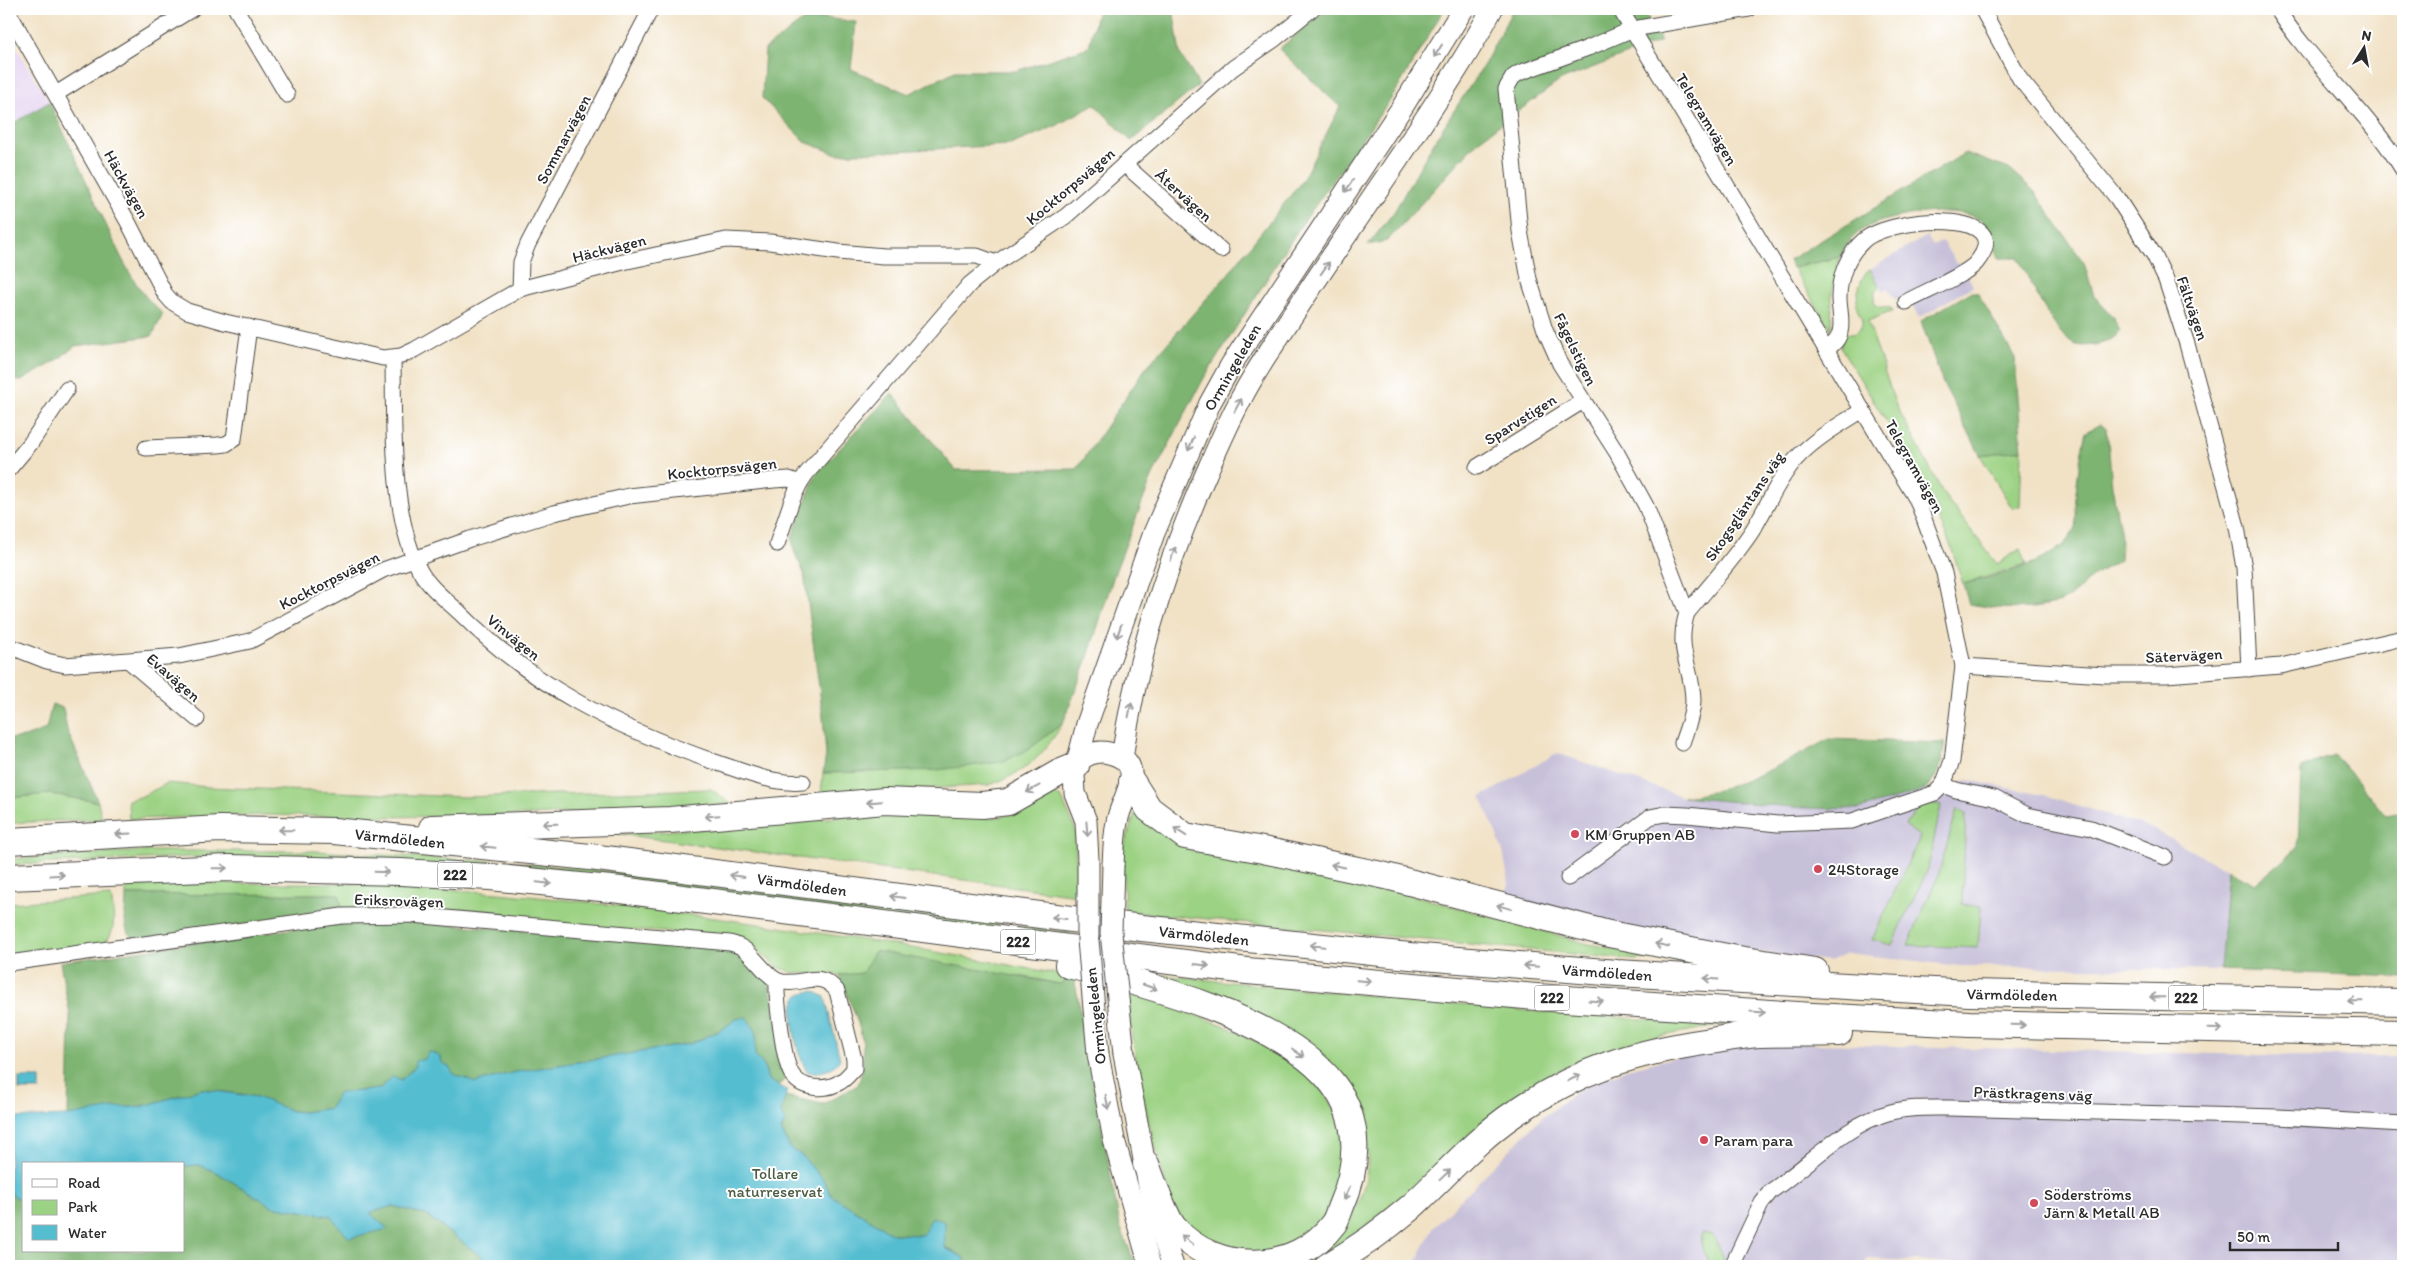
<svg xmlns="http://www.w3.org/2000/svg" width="2412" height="1275" viewBox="0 0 2412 1275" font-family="Itim,sans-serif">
<rect width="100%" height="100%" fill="#fff"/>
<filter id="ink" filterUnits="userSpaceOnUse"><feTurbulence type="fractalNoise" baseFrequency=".02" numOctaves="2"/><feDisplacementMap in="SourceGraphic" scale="10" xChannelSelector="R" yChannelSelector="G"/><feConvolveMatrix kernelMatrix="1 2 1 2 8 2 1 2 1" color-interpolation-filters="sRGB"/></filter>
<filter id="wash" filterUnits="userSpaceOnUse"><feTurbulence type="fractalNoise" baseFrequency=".0096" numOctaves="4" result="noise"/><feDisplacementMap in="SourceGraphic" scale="20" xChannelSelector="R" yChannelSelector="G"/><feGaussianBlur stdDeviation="1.12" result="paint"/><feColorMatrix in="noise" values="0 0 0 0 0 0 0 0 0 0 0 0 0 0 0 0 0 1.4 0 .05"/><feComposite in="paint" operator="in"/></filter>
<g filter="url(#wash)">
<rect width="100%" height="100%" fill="#f1e2c6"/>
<polygon fill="#e5d3f1" points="9,35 49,102 9,126"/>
<g fill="#c7c0d9">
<polygon points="1927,236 1933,246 1942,241 1956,263 1962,264 1973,286 1919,318 1907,294 1895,300 1888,288 1883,291 1870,269"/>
<polygon points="1557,753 1683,797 1803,808 1925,790 1941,791 1967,780 2048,796 2152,829 2228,870 2220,970 1960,966 1847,953 1830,961 1779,955 1666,937 1503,898 1509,885 1503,851 1481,797"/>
<polygon points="1778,1043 2338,1057 2403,1056 2403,1266 2028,1266 1867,1259 1863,1266 1414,1266 1433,1228 1538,1121 1582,1088 1627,1069 1710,1049"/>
</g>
<g fill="#9cd283" stroke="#647e57">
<polygon points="1840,257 1832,292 1831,330 1793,268"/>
<path d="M 1870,269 L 1880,287 L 1875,292 L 1874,303 L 1878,307 L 1891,308 L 1893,311 L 1868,321 L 1895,403 L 1944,495 L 1997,564 L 2020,549 L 2026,565 L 1963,584 L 1950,544 L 1917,471 L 1841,348 L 1843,336 C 1849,333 1856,335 1860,329 C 1866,320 1857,314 1857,306 C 1856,295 1861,274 1870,269 Z"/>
<polygon points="2022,450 2020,507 2012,508 1980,455"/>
<path d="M 1063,723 C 1042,757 1027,772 989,785 L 821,795 L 823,773 L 937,770 L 1028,750 Z"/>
<polygon points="168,783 208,787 465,797 711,789 731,804 533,815 375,817 262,815 129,819 128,800 140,797"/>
<polygon points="49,794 98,802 102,819 9,823 9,798"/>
<polygon points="1054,794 1061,797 1075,828 1077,895 619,834 772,824 855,815 898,813 994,818 1022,812"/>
<polygon points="1929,803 1941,805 1928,869 1892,945 1872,940 1920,837 1905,825 1918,808"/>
<polygon points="1137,807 1340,875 1589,944 1659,957 1635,960 1125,911 1122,852"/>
<polygon points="1957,809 1966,813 1962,904 1981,907 1978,948 1908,945 1939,873"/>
<polygon points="143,851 314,851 521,863 618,872 1069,933 1069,937 215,856 9,865 9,859"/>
<path d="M 341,883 C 400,887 459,889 518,895 C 704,913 890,942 1074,977 L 1060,984 L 1021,976 L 862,974 L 839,975 L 793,973 L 776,966 L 751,944 L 710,935 L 343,912 L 339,894 L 126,895 L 126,884 Z"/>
<path d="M 111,896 C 114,914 117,931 104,944 L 9,958 L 9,903 Z"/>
<path d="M 1137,973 L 1540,1012 L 1727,1025 C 1664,1034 1595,1047 1540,1081 C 1471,1122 1419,1188 1354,1235 C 1340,1245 1323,1259 1307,1265 C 1302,1267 1296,1266 1292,1266 C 1304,1258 1321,1251 1331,1241 C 1373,1199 1377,1147 1354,1095 Z"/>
<polygon points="1126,991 1223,1025 1259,1043 1315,1079 1341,1120 1345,1161 1327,1214 1295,1243 1257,1255 1209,1244 1181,1219 1170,1198 1149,1124 1132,1037"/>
<polygon points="1702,1233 1713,1235 1723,1255 1723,1266 1709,1266 1701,1244"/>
</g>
<g fill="#7db471" stroke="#54704e">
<polygon points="1098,9 1173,9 1180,54 1199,85 1131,141 1094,104 1056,126 1010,145 837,154 805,142 762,98 765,49 809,16 856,22 851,69 909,94 955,71 1016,71 1089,47"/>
<polygon points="1327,9 1444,9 1395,93 1298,230 1204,378 1152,477 1115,572 1086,663 1063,723 1028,750 1002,762 937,770 823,773 826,755 823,717 804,573 794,551 792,537 816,474 892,393 956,470 1077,469 1145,369 1228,274 1302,181 1340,107 1279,49"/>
<polygon points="1513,9 1643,9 1661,41 1561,80 1479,140 1387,241 1368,245 1394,212 1437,137 1485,63"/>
<path d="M 49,102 C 66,137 82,172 98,207 C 115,243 131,288 163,314 L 152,336 L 75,346 L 56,361 L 21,381 L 9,380 L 9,126 Z"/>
<path d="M 1965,153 L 2009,169 L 2034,191 L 2084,263 L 2094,296 L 2112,316 L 2120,331 C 2113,340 2106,343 2094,345 C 2086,346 2075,347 2069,341 C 2049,324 2031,282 2018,258 L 1998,258 C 1995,245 1994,232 1984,223 C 1964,202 1888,215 1865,228 C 1853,235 1846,245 1840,257 L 1792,268 L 1789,260 Z"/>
<polygon points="1971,292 1978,293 2015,358 2022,450 1980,455 1942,381 1921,321"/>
<path d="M 2100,424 L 2107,429 L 2112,486 L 2121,536 L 2120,560 C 2111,565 2101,570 2093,576 C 2083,585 2074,596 2060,602 C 2035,612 1995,609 1969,604 L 1963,584 C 1995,576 2059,563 2074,530 C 2078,521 2075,503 2076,492 C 2078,472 2081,452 2086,432 Z"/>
<polygon points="52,704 63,708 67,730 98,802 49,794 9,798 9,739 25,737 46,729"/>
<path d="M 1829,739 L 1945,743 L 1939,772 L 1925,790 L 1859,809 L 1803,808 L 1683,797 C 1736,791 1782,764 1829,739 Z"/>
<polygon points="2334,755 2358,781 2385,815 2403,812 2403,977 2220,970 2228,870 2255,884 2298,848 2301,768"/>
<path d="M 339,894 L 343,912 L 134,939 C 121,932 126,908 126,895 Z"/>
<polygon points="411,921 730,949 745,956 769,982 788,1075 779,1086 768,1080 764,1066 755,1055 756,1031 736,1019 721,1030 690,1044 515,1072 475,1083 453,1074 448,1066 425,1059 401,1080 385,1082 380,1089 339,1093 330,1108 304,1112 292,1111 248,1095 202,1089 147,1105 68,1116 70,1015 60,962 336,923"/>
<path d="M 875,951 L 1059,984 L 1074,977 L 1120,1226 L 1136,1266 L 968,1266 L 963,1257 L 923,1235 L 893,1234 L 832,1196 L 822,1178 L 802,1156 L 790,1148 L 781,1130 L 785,1122 L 781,1112 L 785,1096 L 823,1104 L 858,1085 C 873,1045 854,1013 839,975 L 862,973 Z"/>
<polygon points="199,1165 218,1173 272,1206 330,1216 388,1229 369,1213 393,1206 426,1215 489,1262 502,1266 9,1266 9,1192 24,1203 24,1251 184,1251 184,1166"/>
</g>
<g fill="#54bdd0" stroke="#40747e">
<path d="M 813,991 L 825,997 L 840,1059 C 832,1071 822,1073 808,1072 C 798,1060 785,1008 798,996 C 802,992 809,992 813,991 Z"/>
<path d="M 746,1017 L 756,1031 L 755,1055 L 764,1066 L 768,1080 L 787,1090 L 781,1112 L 785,1122 L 781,1130 L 790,1148 L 802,1156 L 822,1178 L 832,1196 L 893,1234 L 923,1235 L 932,1217 L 945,1222 L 945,1248 L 963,1257 L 968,1266 L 502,1266 L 489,1262 L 426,1215 L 393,1206 L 370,1213 L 388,1229 L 349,1238 L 330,1216 L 272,1206 L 218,1173 L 199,1165 L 184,1166 L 184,1164 C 170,1164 155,1159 143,1164 L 24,1164 L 24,1203 L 9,1192 L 11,1118 L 68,1116 L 119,1107 L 140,1107 L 202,1089 L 257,1097 L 292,1111 L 304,1112 L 330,1108 L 339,1093 L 380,1089 L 393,1076 L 401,1080 L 415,1067 L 415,1061 L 425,1059 L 429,1051 L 441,1057 L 442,1063 L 448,1066 L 454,1074 L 475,1083 L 515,1072 L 690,1044 L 721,1030 L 736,1019 Z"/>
<rect x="19" y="1078" width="21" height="12"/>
</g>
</g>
<g filter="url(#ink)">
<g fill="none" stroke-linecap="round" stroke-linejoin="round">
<defs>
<g id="street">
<polyline points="236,9 287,95"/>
<polyline points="1620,9 1917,500 1944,573 1963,666 1952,761 1943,785"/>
<polyline points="1982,9 2020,79 2117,198 2154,255 2166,280 2187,344 2237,527 2244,568 2249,669"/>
<path d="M 2277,9 C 2314,66 2368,112 2403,170"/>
<polyline points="9,13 128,222 165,294 172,302 187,311 225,322 383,358 401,356 414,350 520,289 623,262 726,240 770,242 838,252 884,256 977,256 996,263"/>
<polyline points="56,94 192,9"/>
<polyline points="1124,164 1221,250"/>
<polyline points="520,289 521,262 528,244 651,9"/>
<path d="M 1827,350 C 1832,345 1839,340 1840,332 C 1843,321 1839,309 1839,298 C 1839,276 1848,254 1864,240 C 1892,216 2021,208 1976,263 C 1966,275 1922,293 1906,302"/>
<path d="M 393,358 C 394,421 390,515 420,571 C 429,587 446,600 459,612 C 535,688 615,727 715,762 C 742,771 774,785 803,782"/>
<polyline points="146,448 218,445 226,444 234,439 249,327"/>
<polyline points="1477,467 1583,401"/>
<polyline points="9,469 30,444 67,389"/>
<polyline points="777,544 792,500 800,483"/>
<path d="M 1687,613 C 1710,585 1734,559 1754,528 C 1768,505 1777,481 1795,460 C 1814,439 1839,425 1863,410"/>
<polyline points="9,646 47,661 65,665 179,656 250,641 383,570 470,539 554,513 629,496 774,480 789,479 800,483 806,474 970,284 996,263 1066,216 1233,68 1275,39 1312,9"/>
<polyline points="129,661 197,719"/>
<polyline points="1963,666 2105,675 2166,675 2281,666 2403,638"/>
<path d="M 1682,743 C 1686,730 1693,715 1693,701 C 1693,667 1675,651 1687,613 L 1646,506 L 1617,453 L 1560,364 L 1545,330 L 1529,279 L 1520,231 L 1506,89 L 1513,77 L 1519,73 L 1588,48 L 1633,29 L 1749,9"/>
<polyline points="1568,878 1650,817 1665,814 1687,815 1778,824 1852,821 1935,793 1943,785 1956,790 1994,798 2027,815 2091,828 2165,857"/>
<path d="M 9,963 L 342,916 L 412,915 L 730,943 C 734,944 740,946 744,949 C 754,956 768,978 779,981 C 800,988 819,967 837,991 L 854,1059 L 854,1069 C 850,1073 846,1079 840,1082 C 826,1091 800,1090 791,1073 C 783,1058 776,998 777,981"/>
<path d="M 1732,1266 L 1762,1202 L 1771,1191 C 1810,1165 1845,1124 1891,1112 C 1910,1107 1930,1108 1949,1108 L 2278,1117 L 2403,1124"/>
</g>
<g id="secondary">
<path d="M 1122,758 C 1136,660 1166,565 1206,474 C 1220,442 1234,409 1252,379 C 1305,292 1365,210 1421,125 C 1446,87 1471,49 1492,9"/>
<path d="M 1077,763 C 1086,754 1097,750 1109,753 C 1147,762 1126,792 1119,814 C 1114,830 1114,848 1113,865"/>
<polyline points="1088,860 1086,821 1075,793 1074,775 1087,724 1154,533 1210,403 1231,365 1403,106 1463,9"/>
<polyline points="1098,1054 1114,1140 1150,1266"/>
<polyline points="1124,1054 1153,1207 1173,1266"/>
</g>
<g id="highway">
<polyline points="1132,782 1149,809 1185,836 1263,850 1386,876 1609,934 1732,958 1815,971"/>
<polyline points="432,828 670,820 885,801 982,805 1008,802 1059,773 1076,766"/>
<polyline points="9,841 220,829 334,831 590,857 1142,928 1410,956 1617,973 1969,993 2403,1002"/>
<polyline points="9,877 229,868 401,872 490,877 621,890 1247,971 1536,997 1813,1016 1969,1024 2403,1033"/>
<path d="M 1068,965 C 1144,983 1284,1019 1333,1084 C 1361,1120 1359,1166 1341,1206 C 1339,1211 1337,1218 1334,1223 C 1296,1275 1216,1275 1175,1229 C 1165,1218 1152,1179 1146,1164"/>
<path d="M 1328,1266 C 1358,1249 1385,1229 1411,1207 C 1445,1176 1476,1139 1515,1113 C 1580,1069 1634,1052 1711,1041 C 1727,1038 1743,1035 1760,1034 C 1786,1033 1812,1034 1839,1033"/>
</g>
</defs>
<use href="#street" stroke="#494642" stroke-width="17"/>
<use href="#secondary" stroke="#494642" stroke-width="23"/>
<use href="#highway" stroke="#494642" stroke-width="28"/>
<use href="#street" stroke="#fff" stroke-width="15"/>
<use href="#secondary" stroke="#fff" stroke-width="21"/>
<use href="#highway" stroke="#fff" stroke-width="26"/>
<defs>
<g id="secondary-bridge">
<polyline points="1088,860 1088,940 1098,1054"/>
<polyline points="1113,865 1111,933 1124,1054"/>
</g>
</defs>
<use href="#secondary-bridge" stroke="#494642" stroke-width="23" stroke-linecap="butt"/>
<use href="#secondary-bridge" stroke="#fff" stroke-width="21"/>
</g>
<defs><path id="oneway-shaft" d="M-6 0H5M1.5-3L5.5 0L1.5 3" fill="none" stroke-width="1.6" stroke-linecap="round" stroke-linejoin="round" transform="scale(1.25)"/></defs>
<g stroke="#a0a0a0">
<use href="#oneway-shaft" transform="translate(1438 51) rotate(122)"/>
<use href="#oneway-shaft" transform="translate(1349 186) rotate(124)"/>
<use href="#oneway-shaft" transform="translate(1325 268) rotate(-55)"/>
<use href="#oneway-shaft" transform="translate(1238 405) rotate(-62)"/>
<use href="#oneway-shaft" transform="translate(1191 444) rotate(114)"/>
<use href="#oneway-shaft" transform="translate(1173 554) rotate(-70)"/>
<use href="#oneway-shaft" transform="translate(1119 631) rotate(109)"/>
<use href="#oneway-shaft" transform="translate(1130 710) rotate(-79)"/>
<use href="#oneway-shaft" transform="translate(1033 789) rotate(152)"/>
<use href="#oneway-shaft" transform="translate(874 802) rotate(175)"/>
<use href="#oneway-shaft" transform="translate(712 816) rotate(175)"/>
<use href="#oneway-shaft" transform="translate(550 824) rotate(178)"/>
<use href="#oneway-shaft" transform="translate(1087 829) rotate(85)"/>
<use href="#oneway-shaft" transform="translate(286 830) rotate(-179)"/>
<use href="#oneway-shaft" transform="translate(1180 832) rotate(-147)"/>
<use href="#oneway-shaft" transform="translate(123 834) rotate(177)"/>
<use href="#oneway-shaft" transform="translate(488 847) rotate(-174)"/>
<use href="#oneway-shaft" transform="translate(1338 866) rotate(-168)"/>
<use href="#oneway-shaft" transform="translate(220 868) rotate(-1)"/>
<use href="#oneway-shaft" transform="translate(382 872) rotate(2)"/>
<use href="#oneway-shaft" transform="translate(57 875) rotate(-3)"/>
<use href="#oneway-shaft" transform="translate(737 876) rotate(-172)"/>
<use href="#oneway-shaft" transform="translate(544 883) rotate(6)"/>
<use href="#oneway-shaft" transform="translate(898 897) rotate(-172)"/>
<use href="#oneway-shaft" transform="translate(1504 907) rotate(-165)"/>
<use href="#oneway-shaft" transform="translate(1059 918) rotate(-173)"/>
<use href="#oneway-shaft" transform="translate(1662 945) rotate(-169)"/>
<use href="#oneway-shaft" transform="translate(1317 946) rotate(-174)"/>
<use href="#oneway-shaft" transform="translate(1202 965) rotate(7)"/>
<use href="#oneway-shaft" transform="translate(1531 966) rotate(-175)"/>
<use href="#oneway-shaft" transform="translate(1711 979) rotate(-176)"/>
<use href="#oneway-shaft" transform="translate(1364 981) rotate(5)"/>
<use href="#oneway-shaft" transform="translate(1150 987) rotate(19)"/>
<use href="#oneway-shaft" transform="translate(2157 997) rotate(-179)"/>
<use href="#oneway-shaft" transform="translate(1596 1001) rotate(4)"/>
<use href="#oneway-shaft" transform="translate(2355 1001) rotate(-179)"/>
<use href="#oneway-shaft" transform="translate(1758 1012) rotate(4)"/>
<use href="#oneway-shaft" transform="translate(2018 1025) rotate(1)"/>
<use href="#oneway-shaft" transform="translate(2215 1029) rotate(1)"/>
<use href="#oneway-shaft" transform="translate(1298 1053) rotate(37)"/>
<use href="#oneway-shaft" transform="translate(1574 1078) rotate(-26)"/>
<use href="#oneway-shaft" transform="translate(1107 1102) rotate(79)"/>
<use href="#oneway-shaft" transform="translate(1445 1175) rotate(-43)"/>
<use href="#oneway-shaft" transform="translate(1347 1193) rotate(114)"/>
<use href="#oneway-shaft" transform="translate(1187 1240) rotate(-140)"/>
</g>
</g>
<g fill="#d1495b" stroke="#fff" stroke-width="2">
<circle cx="1575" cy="834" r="5"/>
<circle cx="1818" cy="869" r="5"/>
<circle cx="1704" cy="1140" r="5"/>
<circle cx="2034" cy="1203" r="5"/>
</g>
<g text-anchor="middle" stroke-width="4" stroke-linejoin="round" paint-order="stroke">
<g fill="#fff" stroke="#6b6b6b" stroke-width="1">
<rect x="437.5" y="862.5" width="35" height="25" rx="4"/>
<rect x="1000.5" y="929.5" width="35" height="25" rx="4"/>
<rect x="1534.5" y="985.5" width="35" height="25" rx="4"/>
<rect x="2168.5" y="985.5" width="35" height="25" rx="4"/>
</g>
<g font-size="15" font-weight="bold" fill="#2b2b2b">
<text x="455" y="880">222</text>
<text x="1018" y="947">222</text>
<text x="1552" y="1003">222</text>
<text x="2186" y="1003">222</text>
</g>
<g font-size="16" fill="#2b2b2b" stroke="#fff">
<text transform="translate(1707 119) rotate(59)" y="6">Telegramvägen</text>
<text transform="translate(563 139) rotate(-62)" y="6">Sommarvägen</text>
<text transform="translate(127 184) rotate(61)" y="6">Häckvägen</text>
<text transform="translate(1070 186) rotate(-40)" y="6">Kocktorpsvägen</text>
<text transform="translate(1184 195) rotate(42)" y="6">Återvägen</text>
<text transform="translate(609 248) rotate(-14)" y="6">Häckvägen</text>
<text transform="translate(2193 308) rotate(71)" y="6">Fältvägen</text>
<text transform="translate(1576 349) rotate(64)" y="6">Fågelstigen</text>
<text transform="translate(1232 367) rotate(-60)" y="6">Ormingeleden</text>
<text transform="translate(1520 419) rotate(-32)" y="6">Sparvstigen</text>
<text transform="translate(1915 466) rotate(61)" y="6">Telegramvägen</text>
<text transform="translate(722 468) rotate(-6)" y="6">Kocktorpsvägen</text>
<text transform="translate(1744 506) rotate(-56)" y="6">Skogsgläntans väg</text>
<text transform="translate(329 580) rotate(-27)" y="6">Kocktorpsvägen</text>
<text transform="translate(514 637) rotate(39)" y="6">Vinvägen</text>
<text transform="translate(2184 655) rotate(-3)" y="6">Sätervägen</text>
<text transform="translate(174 677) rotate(41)" y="6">Evavägen</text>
<text transform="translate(400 838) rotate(6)" y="6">Värmdöleden</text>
<text transform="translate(802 884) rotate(8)" y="6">Värmdöleden</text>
<text transform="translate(399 900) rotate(2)" y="6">Eriksrovägen</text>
<text transform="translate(1204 935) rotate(6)" y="6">Värmdöleden</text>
<text transform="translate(1607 972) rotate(4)" y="6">Värmdöleden</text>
<text transform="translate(2012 994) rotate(1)" y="6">Värmdöleden</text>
<text transform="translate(1095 1016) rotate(-96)" y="6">Ormingeleden</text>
<text transform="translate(2033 1093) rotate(2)" y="6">Prästkragens väg</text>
</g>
<g font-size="16" fill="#2b2b2b" stroke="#fff" text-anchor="start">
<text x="1585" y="840">KM Gruppen AB</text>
<text x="1828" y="875">24Storage</text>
<text x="1714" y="1146">Param para</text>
<text x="2044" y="1200">Söderströms<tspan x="2044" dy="18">Järn &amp; Metall AB</tspan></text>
</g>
<g font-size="16" fill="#4d5d45" stroke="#fff">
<text x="775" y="1179">Tollare<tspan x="775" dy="18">naturreservat</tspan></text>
</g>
</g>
<rect width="2412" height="1275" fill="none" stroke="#fff" stroke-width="30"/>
<rect x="22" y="1162" width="162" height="90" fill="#ffffff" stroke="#aaaaaa"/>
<rect x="32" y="1179" width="25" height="8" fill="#ffffff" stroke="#aaaaaa"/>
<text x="68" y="1188" font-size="15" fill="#2b2b2b">Road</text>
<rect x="32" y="1200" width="25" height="15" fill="#9cd283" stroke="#aaaaaa"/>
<text x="68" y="1212" font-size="15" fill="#2b2b2b">Park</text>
<rect x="32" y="1225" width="25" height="15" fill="#54bdd0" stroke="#aaaaaa"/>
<text x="68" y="1238" font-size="15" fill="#2b2b2b">Water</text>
<g transform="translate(2364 48) rotate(11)" stroke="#ffffff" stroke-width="4" paint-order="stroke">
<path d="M0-4L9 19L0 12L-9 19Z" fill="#2b2b2b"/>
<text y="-8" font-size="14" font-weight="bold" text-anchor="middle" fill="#2b2b2b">N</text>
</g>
<path d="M2230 1242v8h108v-8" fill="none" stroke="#2b2b2b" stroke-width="2.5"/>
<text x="2237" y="1242" font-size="15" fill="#2b2b2b" stroke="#ffffff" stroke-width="4" paint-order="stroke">50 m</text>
</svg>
